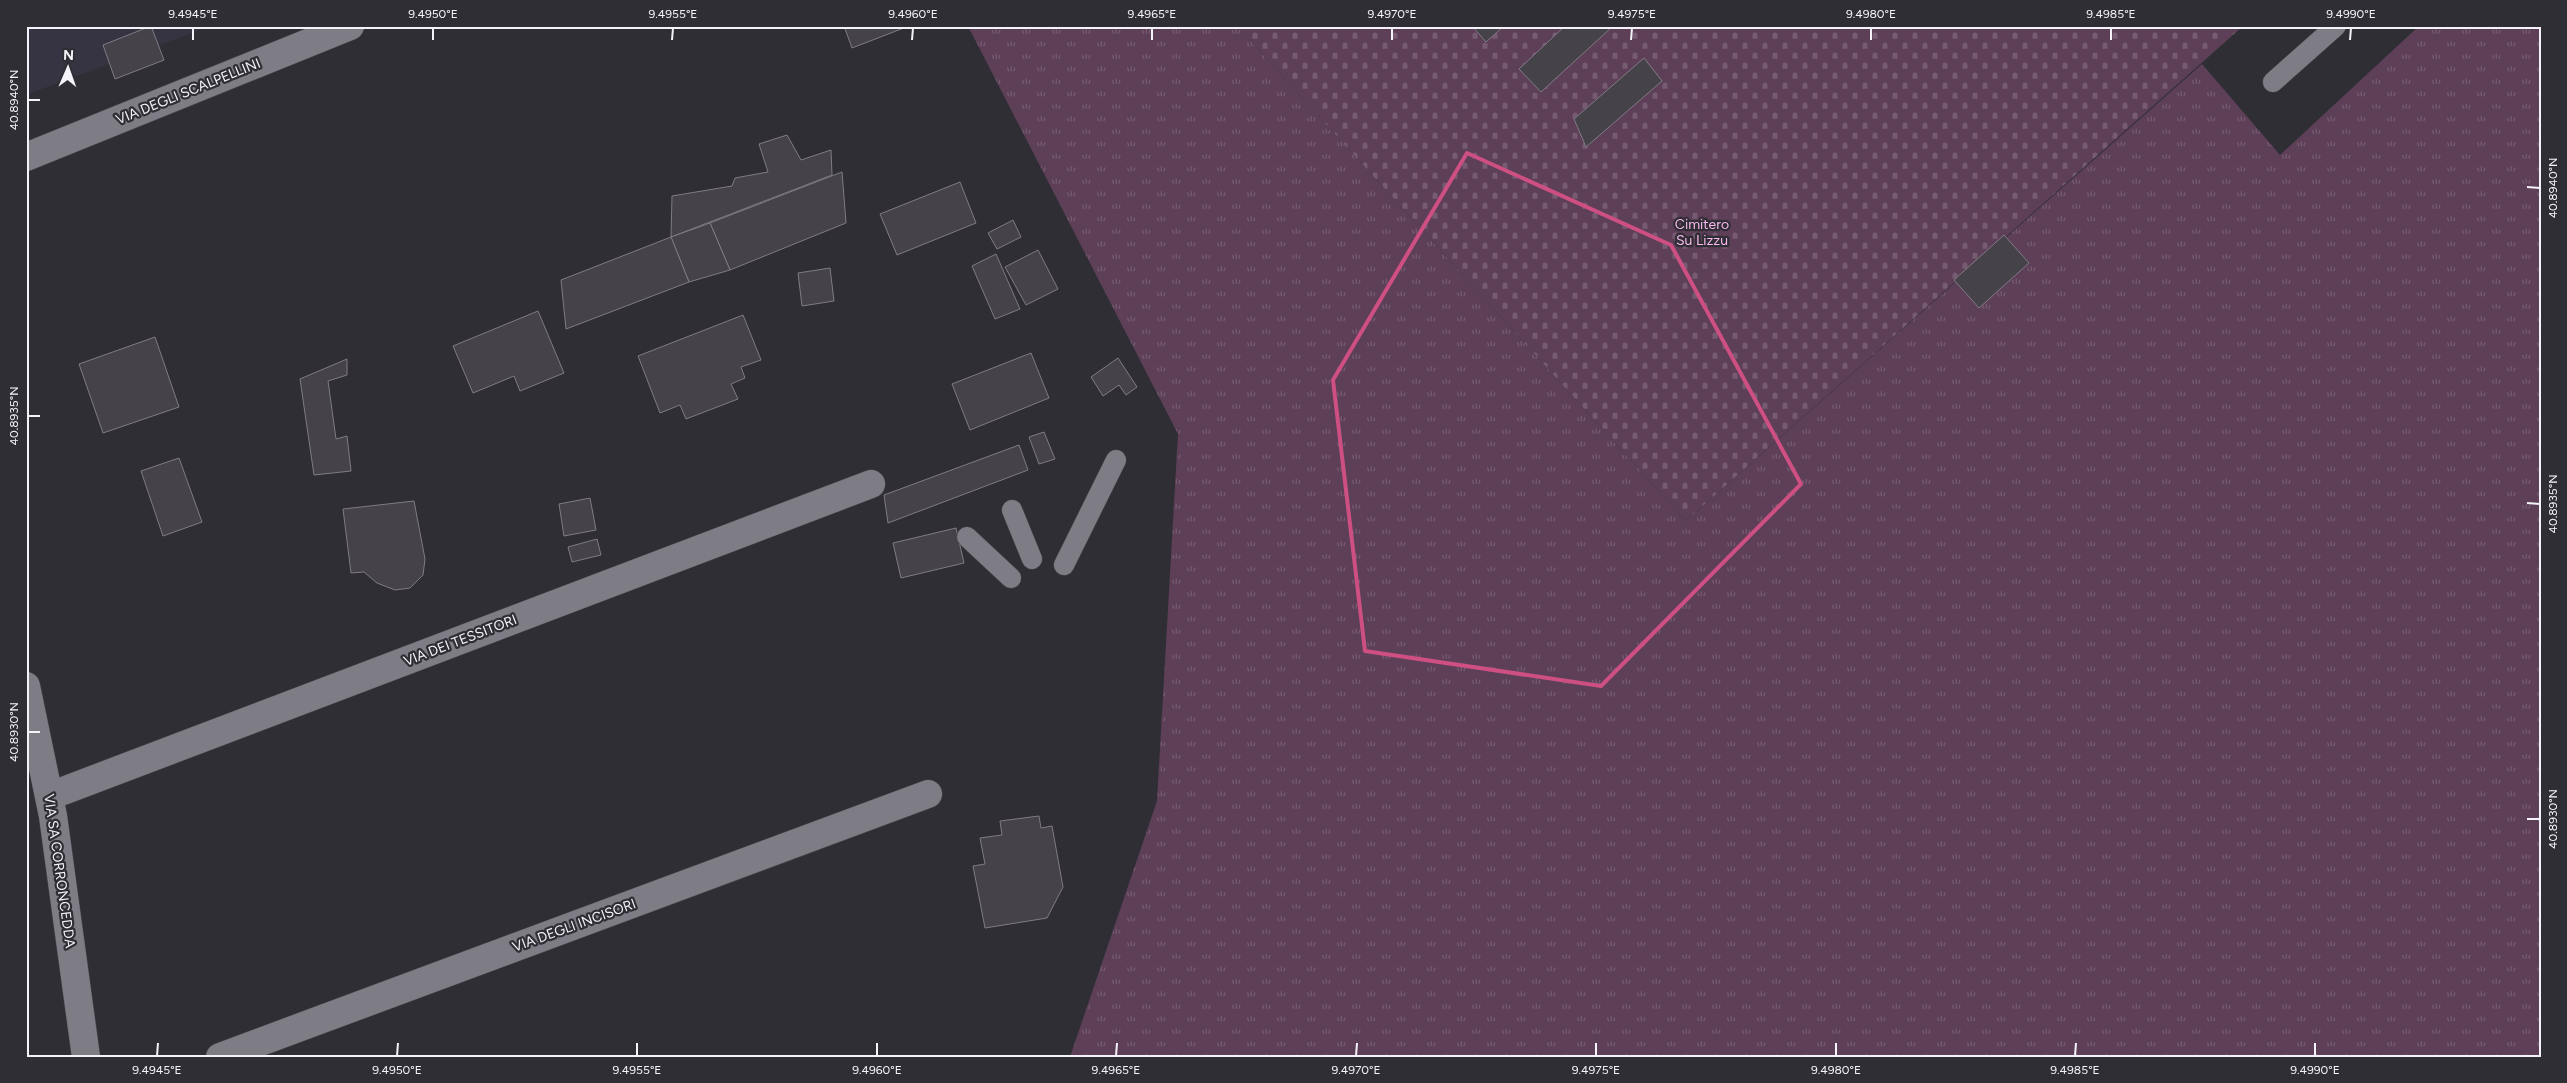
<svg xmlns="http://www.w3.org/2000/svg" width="2567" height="1083" viewBox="0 0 2567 1083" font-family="Figtree,sans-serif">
<defs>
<pattern id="grass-tufts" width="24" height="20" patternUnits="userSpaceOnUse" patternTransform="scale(1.25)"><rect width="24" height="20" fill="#5e3f58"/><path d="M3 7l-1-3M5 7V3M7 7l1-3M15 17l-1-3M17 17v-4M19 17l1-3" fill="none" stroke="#765b71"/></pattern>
<pattern id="cemetery-stones" width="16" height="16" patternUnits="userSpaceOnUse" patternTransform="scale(1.25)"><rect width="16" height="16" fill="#5e3f58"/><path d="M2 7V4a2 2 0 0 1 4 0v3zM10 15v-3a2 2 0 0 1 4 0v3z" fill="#765b71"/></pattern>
</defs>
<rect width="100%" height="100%" fill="#2f2e35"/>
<polygon fill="#363442" points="26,26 211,26 26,95"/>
<polygon fill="url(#grass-tufts)" points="968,26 1237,26 1686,521 2202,64 2280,155 2419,26 2541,26 2541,1057 1070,1057 1157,801 1178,434"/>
<polygon fill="url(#cemetery-stones)" points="1237,26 2243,26 1686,521"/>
<g fill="#464249" stroke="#807b84">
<polygon points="151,26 164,60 115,79 103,45"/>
<polygon points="844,26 909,26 852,48"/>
<polygon points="1472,26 1504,26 1486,42"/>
<polygon points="1565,26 1613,26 1541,92 1519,69"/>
<polygon points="1644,58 1662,81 1586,147 1574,119"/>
<polygon points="787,135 801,160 831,150 832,175 671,237 672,196 732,186 735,178 768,172 759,144"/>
<polygon points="842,172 846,223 730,270 710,223"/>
<polygon points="960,182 976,223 897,255 880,214"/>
<polygon points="1013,220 1021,237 997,249 988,233"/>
<polygon points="710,223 730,270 689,282 671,237"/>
<polygon points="2004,235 2029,263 1979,308 1954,280"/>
<polygon points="671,237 689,282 566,329 561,280"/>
<polygon points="1038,250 1058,289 1026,305 1005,267"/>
<polygon points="996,254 1020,309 995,319 972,266"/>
<polygon points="830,268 834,301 802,306 798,273"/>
<polygon points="538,311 564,373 520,391 514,376 473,393 453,346"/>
<polygon points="743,315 761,360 741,367 745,378 731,384 738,399 686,419 680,405 660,413 638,356"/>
<polygon points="155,337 179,407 103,433 79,364"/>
<polygon points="1031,353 1049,398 970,430 952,384"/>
<polygon points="1118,358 1137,387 1126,395 1119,385 1103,396 1091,377"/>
<polygon points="347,359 347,375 328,381 336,439 347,436 351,471 314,475 300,379"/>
<polygon points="1044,432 1055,459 1039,464 1029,437"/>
<polygon points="1019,445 1028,470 888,523 884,495"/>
<polygon points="179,458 202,522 163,536 141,471"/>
<polygon points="590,498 596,530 564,536 559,504"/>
<polygon points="414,501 425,559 423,575 410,588 395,590 377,583 364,572 351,573 343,509"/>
<polygon points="956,528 964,563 901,578 893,543"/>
<polygon points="597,539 601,555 572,562 568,547"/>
<polygon points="1039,816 1041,828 1052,826 1063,887 1047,918 985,928 973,866 985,864 980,838 1002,835 1000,821"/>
</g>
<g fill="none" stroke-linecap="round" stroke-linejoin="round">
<defs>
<g id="service">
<polyline points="2273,82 2336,26"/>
<polyline points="1012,510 1032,559"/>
<polyline points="967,537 1011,578"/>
<polyline points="1064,565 1116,460"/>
</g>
<g id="minor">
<polyline points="26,157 350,26"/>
<polyline points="26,686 53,816 86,1057"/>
<polyline points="50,796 871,484"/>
<polyline points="220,1057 928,794"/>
</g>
</defs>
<use href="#service" stroke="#4c4b52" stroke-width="21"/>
<use href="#minor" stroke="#4c4b52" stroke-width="29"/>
<use href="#service" stroke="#7e7d86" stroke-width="20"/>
<use href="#minor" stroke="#7e7d86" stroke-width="28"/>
</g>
<path fill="none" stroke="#ce4f82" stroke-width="4" stroke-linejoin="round" d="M 1467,153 L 1671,245 L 1801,484 L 1601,686 L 1365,651 L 1333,380 Z"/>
<path fill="none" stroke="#f4f3f9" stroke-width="2" d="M 193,40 L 193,28M 433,40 L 433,28M 672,40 L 673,28M 912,40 L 913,28M 1152,40 L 1152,28M 1392,40 L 1392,28M 1631,40 L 1632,28M 1871,40 L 1871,28M 2111,40 L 2111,28M 2350,40 L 2351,28M 28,100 L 40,100M 2527,187 L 2540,188M 28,416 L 40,416M 2527,503 L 2540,504M 28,732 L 40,732M 2527,819 L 2540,819M 157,1056 L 158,1043M 397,1056 L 398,1043M 637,1056 L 637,1043M 877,1056 L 877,1043M 1116,1056 L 1117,1043M 1356,1056 L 1357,1043M 1596,1056 L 1596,1043M 1836,1056 L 1836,1043M 2075,1056 L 2076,1043M 2315,1056 L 2315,1043"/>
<g text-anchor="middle" stroke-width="4.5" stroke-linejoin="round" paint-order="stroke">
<g font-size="14" fill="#f4f3f9" stroke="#2f2e35">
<text transform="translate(188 91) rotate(-22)" y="5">VIA DEGLI SCALPELLINI</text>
<text transform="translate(460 640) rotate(-21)" y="5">VIA DEI TESSITORI</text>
<text transform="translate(60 871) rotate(82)" y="5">VIA SA CORRONCEDDA</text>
<text transform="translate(574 925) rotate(-20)" y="5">VIA DEGLI INCISORI</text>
</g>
<g font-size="14" fill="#fbb9ee" stroke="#2f2e35">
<text x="1702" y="229">Cimitero<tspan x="1702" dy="16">Su Lizzu</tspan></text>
</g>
</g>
<rect width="2567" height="1083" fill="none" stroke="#2f2e35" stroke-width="55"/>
<g transform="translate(68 68) rotate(2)" stroke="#2f2e35" stroke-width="4" paint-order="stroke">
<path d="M0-4L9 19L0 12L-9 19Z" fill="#f4f3f9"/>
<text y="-8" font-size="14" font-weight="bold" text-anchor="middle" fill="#f4f3f9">N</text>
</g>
<rect x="28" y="28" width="2512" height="1028" fill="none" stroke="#f4f3f9" stroke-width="2"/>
<g font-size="12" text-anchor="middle" fill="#f4f3f9">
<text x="193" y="18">9.4945°E</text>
<text x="433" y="18">9.4950°E</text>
<text x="673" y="18">9.4955°E</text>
<text x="913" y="18">9.4960°E</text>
<text x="1152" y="18">9.4965°E</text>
<text x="1392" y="18">9.4970°E</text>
<text x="1632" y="18">9.4975°E</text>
<text x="1871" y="18">9.4980°E</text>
<text x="2111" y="18">9.4985°E</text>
<text x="2351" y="18">9.4990°E</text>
<text transform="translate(14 100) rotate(-90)" y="4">40.8940°N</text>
<text transform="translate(2553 188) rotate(-90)" y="4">40.8940°N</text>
<text transform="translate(14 416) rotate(-90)" y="4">40.8935°N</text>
<text transform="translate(2553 504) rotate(-90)" y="4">40.8935°N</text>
<text transform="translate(14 732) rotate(-90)" y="4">40.8930°N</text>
<text transform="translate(2553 819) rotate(-90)" y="4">40.8930°N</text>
<text x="157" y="1074">9.4945°E</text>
<text x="397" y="1074">9.4950°E</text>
<text x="637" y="1074">9.4955°E</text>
<text x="877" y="1074">9.4960°E</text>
<text x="1116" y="1074">9.4965°E</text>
<text x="1356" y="1074">9.4970°E</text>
<text x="1596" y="1074">9.4975°E</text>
<text x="1836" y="1074">9.4980°E</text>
<text x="2075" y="1074">9.4985°E</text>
<text x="2315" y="1074">9.4990°E</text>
</g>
</svg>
